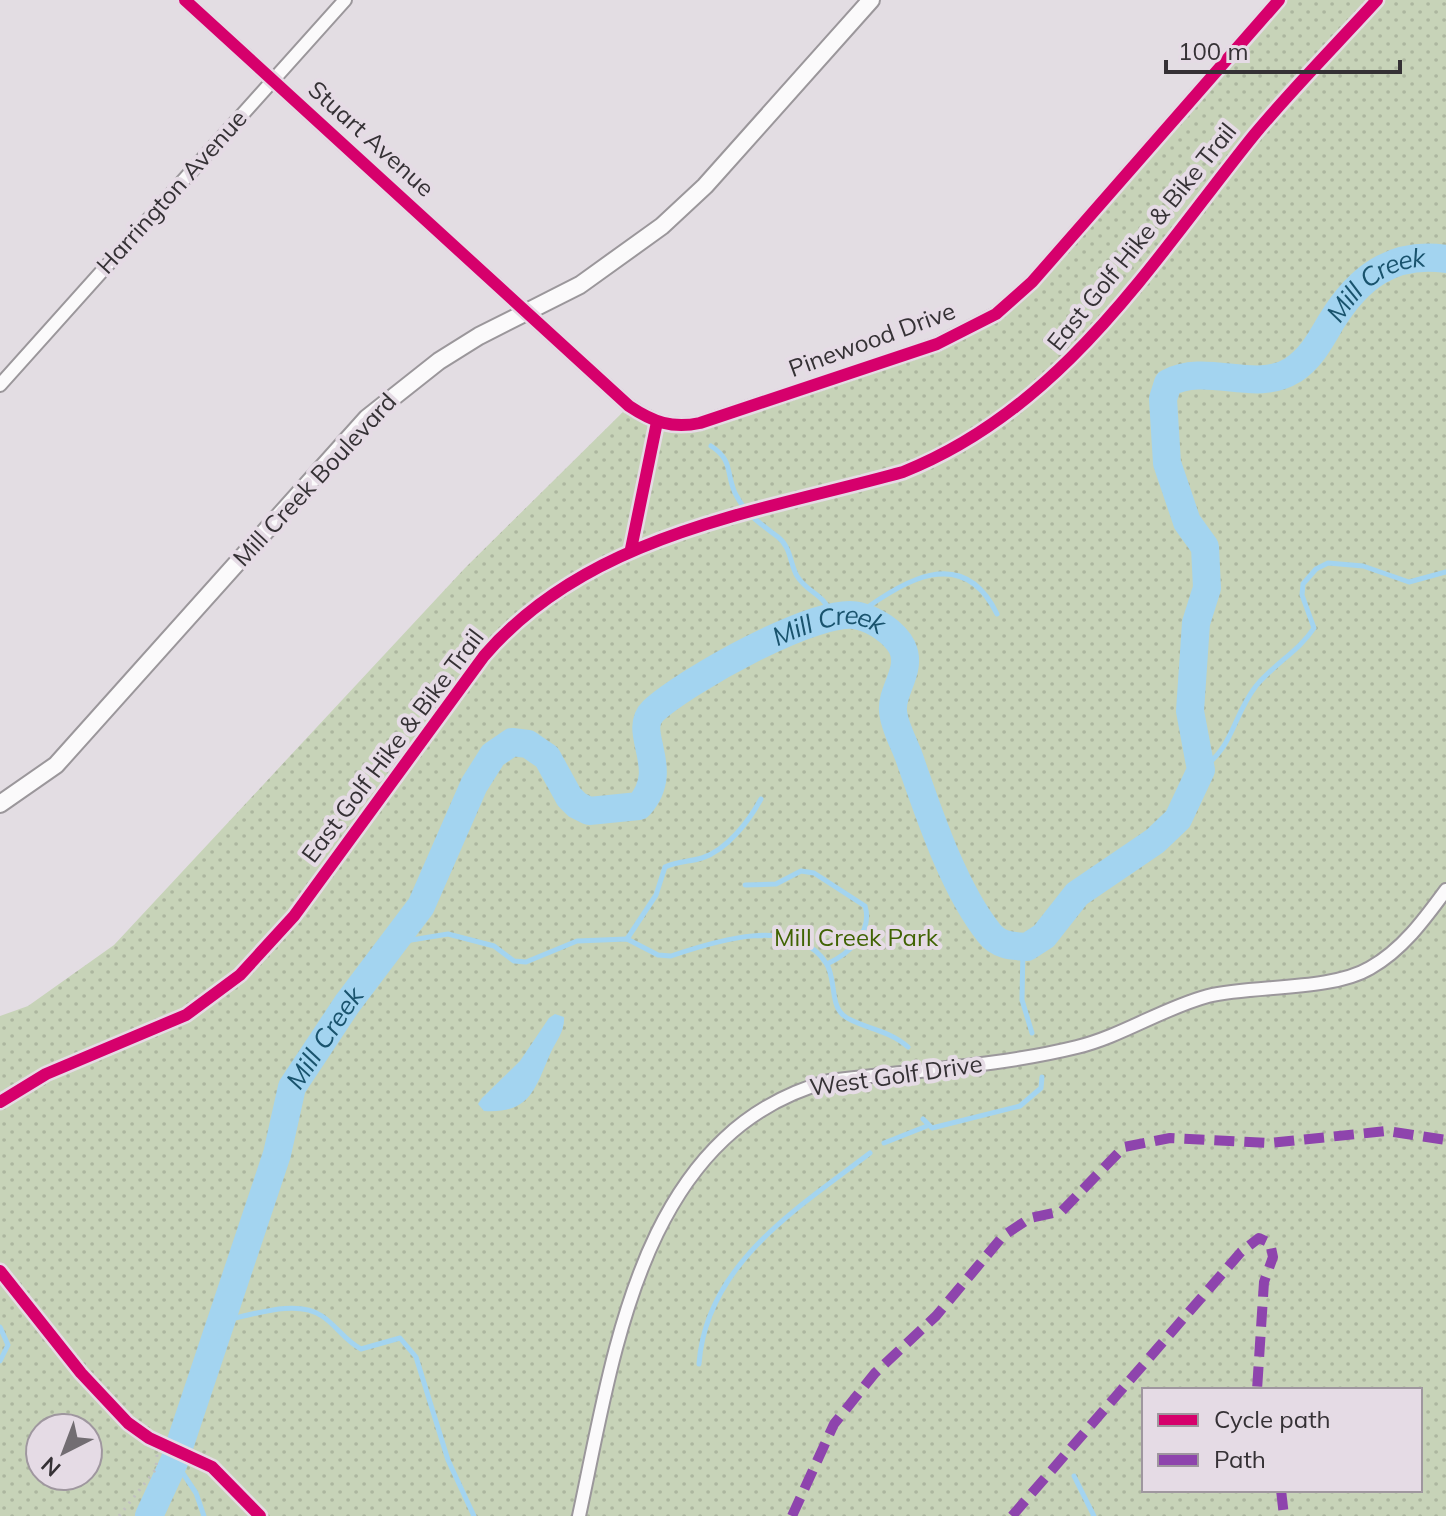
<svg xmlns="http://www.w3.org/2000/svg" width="1446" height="1516" viewBox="0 0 1446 1516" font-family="Mulish,sans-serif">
<defs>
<pattern id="park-dots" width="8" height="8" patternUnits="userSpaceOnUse" patternTransform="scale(2)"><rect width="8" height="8" fill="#c7d3b8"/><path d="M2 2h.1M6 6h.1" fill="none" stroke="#acb69f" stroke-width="1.8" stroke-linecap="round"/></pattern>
</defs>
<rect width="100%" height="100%" fill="#e3dde3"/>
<path fill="url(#park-dots)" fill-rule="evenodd" d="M 1279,0 L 1446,0 L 1446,1516 L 0,1516 L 0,1016 L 28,1006 L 114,945 L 465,568 L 629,406 L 677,427 L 937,344 L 996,314 ZM 1144,1390 L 1420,1390 L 1420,1490 L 1144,1490 ZM 40,1428 L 88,1428 L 88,1476 L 40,1476 Z"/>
<path fill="#a3d4f0" d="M 555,1014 L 564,1017 C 565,1030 557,1040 551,1052 C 535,1088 531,1114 484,1111 L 478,1104 L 482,1098 L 520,1061 L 549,1018 Z"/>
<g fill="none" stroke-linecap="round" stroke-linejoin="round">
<g stroke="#a3d4f0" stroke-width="5">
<path d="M 711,446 C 733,460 726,473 735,493 C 745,514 761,524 778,537 C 791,547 790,564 797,576 C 809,595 823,591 833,618"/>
<path d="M 857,615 C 902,581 963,543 997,614"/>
<path d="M 1201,770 C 1235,745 1232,717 1256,686 C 1274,664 1299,651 1314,628 L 1302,595 L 1303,584 L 1316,569 L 1328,563 L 1363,566 L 1409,582 L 1446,572"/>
<path d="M 745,885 L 776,884 L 801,871 L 814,873 L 865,906 C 873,932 849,954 827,964"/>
<path d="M 627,939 L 656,895 L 665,867 C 677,861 689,862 702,858 C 727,850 749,821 761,799"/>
<path d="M 393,943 L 448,934 L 494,946 L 514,961 L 526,962 L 577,941 L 627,939 L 658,955 L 671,956 C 715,941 794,915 826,963 C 836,977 830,1004 843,1015 C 856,1027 887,1028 908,1047"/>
<polyline points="1023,947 1022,1000 1032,1033"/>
<polyline points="923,1119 932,1128 1020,1106 1041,1088 1042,1077"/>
<polyline points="884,1143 927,1126"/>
<path d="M 221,1321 C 250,1316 296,1298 322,1316 C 336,1325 345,1341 361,1349 L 400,1338 L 416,1357 L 448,1460 L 474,1516"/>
<polyline points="0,1327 8,1345 0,1361"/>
<path d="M 699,1364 C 706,1264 798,1208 870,1153"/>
<polyline points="174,1460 196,1493 204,1516"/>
<polyline points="1074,1476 1094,1516"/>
</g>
<path stroke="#a3d4f0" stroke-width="28" id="s1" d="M 149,1516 L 174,1462 L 277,1154 L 292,1087 L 347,1004 L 421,906 L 474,785 L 493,755 L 512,742 L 528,744 L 547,757 L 569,797 L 577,805 L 589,811 L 639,806 C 673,768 631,733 653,711 C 684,682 819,605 859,616 C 875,620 894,632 902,647 C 913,670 891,690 893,711 C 894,726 904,743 909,757 C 928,811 953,888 989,933 C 999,946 1013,946 1027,947 L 1044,936 L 1077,894 L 1155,841 L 1178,819 L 1201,770 L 1190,711 L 1196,623 L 1207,588 L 1205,547 L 1187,522 L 1167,463 L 1163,399 L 1168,383 C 1207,362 1255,394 1293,370 C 1311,358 1320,341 1331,322 C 1358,278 1392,251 1446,259"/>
<defs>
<g id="minor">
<path d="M 185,0 L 629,406 C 653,422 672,429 700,423 L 937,344 L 996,314 L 1032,282 L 1279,0"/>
<polyline points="0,385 345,0"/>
<path d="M 579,1516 C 614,1355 640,1132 829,1081 C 912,1070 996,1067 1077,1047 C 1122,1036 1163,1008 1208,996 C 1254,985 1331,991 1370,968 C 1402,950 1424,920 1446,890"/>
</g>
<polyline id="tertiary" points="0,804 56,765 367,418 439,361 479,336 580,285 662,226 705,186 871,0"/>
</defs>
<use href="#minor" stroke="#9b979b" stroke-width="16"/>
<use href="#tertiary" stroke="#9b979b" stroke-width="20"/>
<polyline stroke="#c1c0c1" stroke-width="3" stroke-dasharray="2 6" stroke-linecap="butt" points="119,1516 156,1469 157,1455 149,1438"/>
<use href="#minor" stroke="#fbfafb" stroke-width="12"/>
<use href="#tertiary" stroke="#fbfafb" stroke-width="16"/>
<g stroke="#8e44ad" stroke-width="10" stroke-dasharray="20 10" stroke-linecap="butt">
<polyline points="1281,1490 1284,1516"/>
<polyline points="792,1516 834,1424 875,1373 936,1316 1003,1236 1030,1218 1062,1211 1124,1147 1170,1138 1269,1143 1387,1131 1446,1140"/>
<polyline points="1012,1516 1241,1252 1259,1238 1270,1243 1273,1257 1264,1282 1257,1390"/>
</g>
<defs>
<g id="cycleway">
<path d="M 185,0 L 629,406 C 653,422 672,429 700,423 L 937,344 L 996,314 L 1032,282 L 1279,0"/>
<polyline points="631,549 657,422"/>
<path d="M 0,1102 L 46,1074 L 186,1015 L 240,975 L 294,916 L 484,656 C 589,534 755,513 903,472 C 1062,409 1151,263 1254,135 C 1293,88 1336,45 1377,0"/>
<polyline points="0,1271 81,1373 128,1423 149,1438 212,1467 260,1516"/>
</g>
</defs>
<use href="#cycleway" stroke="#e5dbe5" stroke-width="17"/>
<use href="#cycleway" stroke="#d6006c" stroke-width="12"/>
</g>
<g text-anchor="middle" stroke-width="8" stroke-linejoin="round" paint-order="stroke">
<g font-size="24" fill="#353135" stroke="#e5dbe5">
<text transform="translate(371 139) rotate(42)" y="8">Stuart Avenue</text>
<text transform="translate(172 192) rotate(-48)" y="8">Harrington Avenue</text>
<text transform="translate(1142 237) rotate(-51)" y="8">East Golf Hike &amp; Bike Trail</text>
<text transform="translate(872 340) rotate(-20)" y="8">Pinewood Drive</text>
<text transform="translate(315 480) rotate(-47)" y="8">Mill Creek Boulevard</text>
<text transform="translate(393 746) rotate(-53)" y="8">East Golf Hike &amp; Bike Trail</text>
<text transform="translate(896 1076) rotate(-8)" y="8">West Golf Drive</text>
</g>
<g font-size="24" fill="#406303" stroke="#e5dbe5">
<text x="856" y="946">Mill Creek Park</text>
</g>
<g font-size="26" font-style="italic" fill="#19536d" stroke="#e5dbe5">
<text dy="9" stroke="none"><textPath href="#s1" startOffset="2668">Mill Creek</textPath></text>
<text dy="9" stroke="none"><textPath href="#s1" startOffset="1326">Mill Creek</textPath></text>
<text dy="9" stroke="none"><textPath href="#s1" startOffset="512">Mill Creek</textPath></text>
</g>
</g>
<rect x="1142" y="1388" width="280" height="104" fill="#e5dbe5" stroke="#9f979f" stroke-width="2"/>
<rect x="1158" y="1414" width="40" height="12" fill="#d6006c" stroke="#9f979f" stroke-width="2"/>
<text x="1214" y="1428" font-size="24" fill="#353135">Cycle path</text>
<rect x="1158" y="1454" width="40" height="12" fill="#8e44ad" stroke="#9f979f" stroke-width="2"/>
<text x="1214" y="1468" font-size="24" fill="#353135">Path</text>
<g transform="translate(64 1452) rotate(222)"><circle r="38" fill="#e5dbe5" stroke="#9f979f" stroke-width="2"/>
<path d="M0-6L14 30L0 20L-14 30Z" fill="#726d72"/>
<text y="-12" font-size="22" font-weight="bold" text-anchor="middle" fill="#353135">N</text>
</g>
<path d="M1166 60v12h234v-12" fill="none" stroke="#353135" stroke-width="4"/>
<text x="1178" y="60" font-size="24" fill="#353135" stroke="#e5dbe5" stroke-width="6" paint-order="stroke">100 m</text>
</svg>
